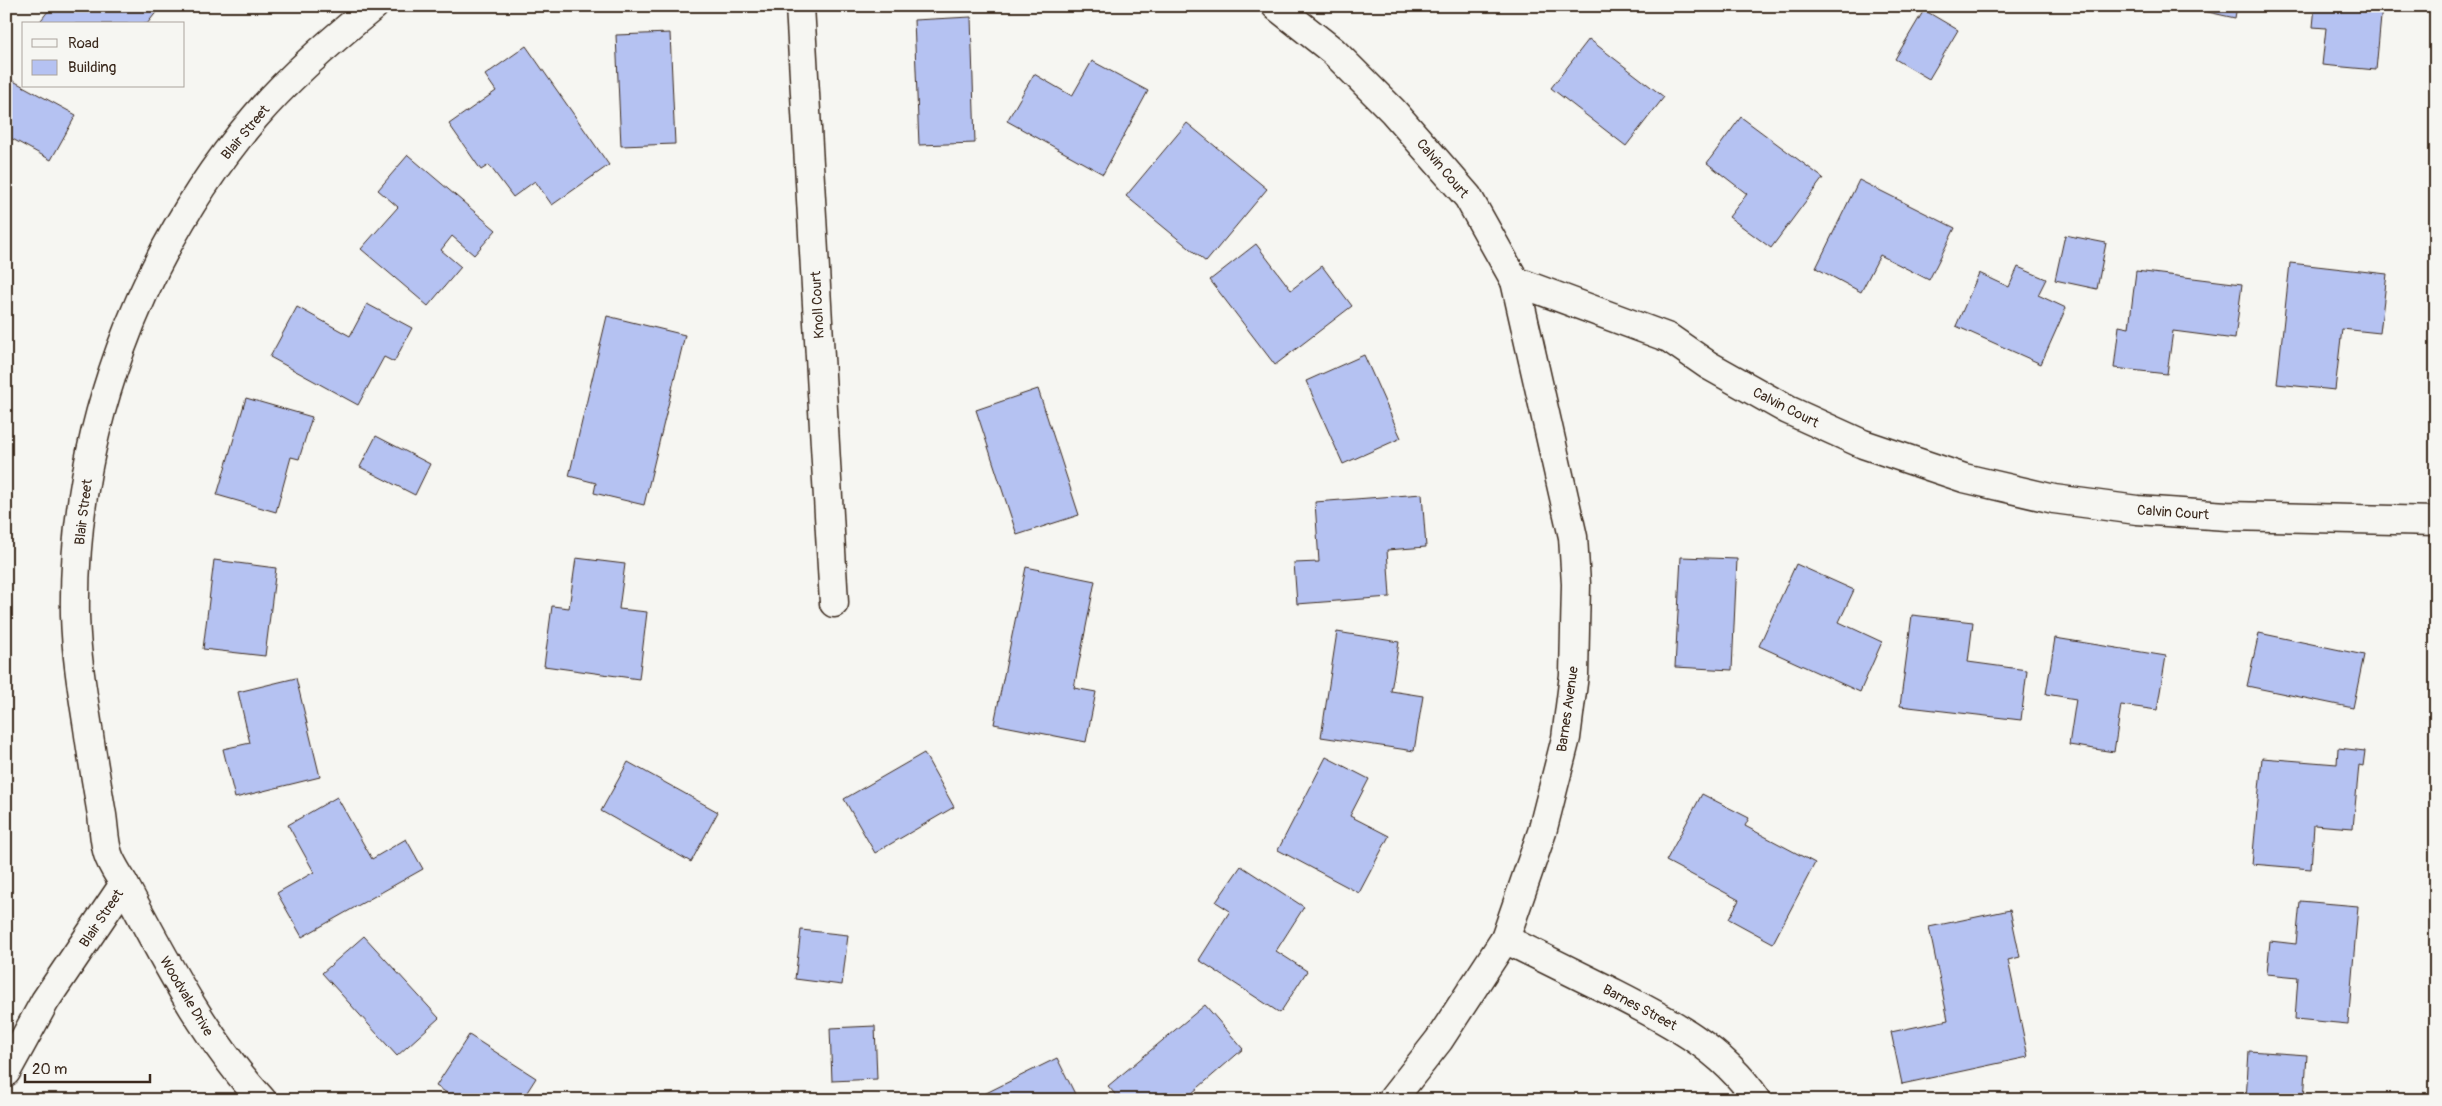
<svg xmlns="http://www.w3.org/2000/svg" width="2442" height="1106" viewBox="0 0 2442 1106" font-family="Pangolin,sans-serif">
<rect width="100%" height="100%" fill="#f6f6f2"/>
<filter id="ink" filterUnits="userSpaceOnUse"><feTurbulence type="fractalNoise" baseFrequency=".02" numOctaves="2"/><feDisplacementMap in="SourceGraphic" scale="10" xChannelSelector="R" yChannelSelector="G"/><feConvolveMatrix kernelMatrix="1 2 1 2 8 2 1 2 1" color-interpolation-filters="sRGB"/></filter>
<g filter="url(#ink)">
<g fill="#b5c2f2" stroke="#3b2a1e">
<polygon points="52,6 161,6 147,24 38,24"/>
<polygon points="1481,6 1493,6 1488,12"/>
<polygon points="2181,6 2237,6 2235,18"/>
<polygon points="2315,6 2382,6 2376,70 2322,65 2326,28 2313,27"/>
<polygon points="1924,10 1958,30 1929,79 1895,59"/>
<polygon points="971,17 975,143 919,145 914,20"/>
<polygon points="670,33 675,144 621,146 616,35"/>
<polygon points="1589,39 1664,97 1626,146 1551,88"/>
<polygon points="526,46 609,165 552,205 535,181 513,197 489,165 481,170 449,124 496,91 485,75"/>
<polygon points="1092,61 1148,91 1103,174 1007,121 1034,74 1072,96"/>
<polygon points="6,77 76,115 51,160 7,136 6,138"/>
<polygon points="1741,117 1823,178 1771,248 1729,217 1747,194 1707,163"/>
<polygon points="1187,123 1267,189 1206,262 1126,196"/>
<polygon points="408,155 496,230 474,255 452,236 441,250 461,267 428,306 361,249 398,207 378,190"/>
<polygon points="1859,180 1955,228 1929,280 1880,255 1861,292 1816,268"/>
<polygon points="2065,235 2106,243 2097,289 2055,280"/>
<polygon points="1256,244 1291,290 1322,266 1352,306 1275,365 1210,280"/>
<polygon points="2290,263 2387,274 2380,333 2342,329 2335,390 2277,384"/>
<polygon points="2018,267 2046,279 2038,295 2066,308 2041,364 1956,326 1979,273 2009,287"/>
<polygon points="2136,271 2242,284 2235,339 2173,331 2167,374 2114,368 2119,326 2129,328"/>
<polygon points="367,304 412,328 394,362 384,357 358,405 270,357 297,307 350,336"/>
<polygon points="607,316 685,335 644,505 594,493 596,483 569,476"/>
<polygon points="1364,355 1401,438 1343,464 1306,381"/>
<polygon points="1038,389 1079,515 1017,535 976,410"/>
<polygon points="246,398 312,417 299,459 291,457 276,512 217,495"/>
<polygon points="376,436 430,464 415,495 360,467"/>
<polygon points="1422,494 1426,547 1387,550 1390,597 1297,604 1294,563 1319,562 1315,502"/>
<polygon points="1681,557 1737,559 1732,670 1675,667"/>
<polygon points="576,558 625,564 619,609 647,612 639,679 544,666 552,606 569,608"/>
<polygon points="214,560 276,568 265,656 203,649"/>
<polygon points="1796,564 1854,590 1839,622 1882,642 1860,692 1759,646"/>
<polygon points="1026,567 1095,581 1074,688 1096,692 1086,742 994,724"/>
<polygon points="1912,615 1973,622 1968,662 2027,670 2021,720 1900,706"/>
<polygon points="1337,632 1399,642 1391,691 1423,696 1414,751 1321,737"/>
<polygon points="2259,633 2364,655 2353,708 2247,686"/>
<polygon points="2055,638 2166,656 2157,710 2121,705 2114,752 2069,745 2076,699 2046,694"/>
<polygon points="296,678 320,777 235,798 223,749 250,743 238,692"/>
<polygon points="2338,748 2365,751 2363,766 2359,765 2353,828 2314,825 2311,869 2252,864 2262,758 2337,764"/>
<polygon points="924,753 954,807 875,853 844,799"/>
<polygon points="1326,757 1369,779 1350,816 1389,836 1359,893 1278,850"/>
<polygon points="628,762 718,812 691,862 601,811"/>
<polygon points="1702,794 1749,818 1745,826 1815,863 1773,943 1729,919 1739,900 1666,861"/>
<polygon points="337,797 372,859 406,839 423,869 302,937 277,893 314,872 288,825"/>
<polygon points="1241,866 1304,907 1276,951 1307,971 1280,1013 1199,960 1230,911 1216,902"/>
<polygon points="2300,901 2358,906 2348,1024 2295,1019 2298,977 2267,974 2270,941 2296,944"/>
<polygon points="2010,910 2020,957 2008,960 2028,1057 1902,1084 1891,1032 1948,1020 1929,927"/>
<polygon points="801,930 848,935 842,985 795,979"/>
<polygon points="364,936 439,1018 397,1056 322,973"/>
<polygon points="1205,1005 1243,1049 1184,1100 1120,1100 1108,1086"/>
<polygon points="875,1026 877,1079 832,1081 830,1028"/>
<polygon points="469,1035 536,1078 522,1100 458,1100 436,1086"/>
<polygon points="2249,1051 2307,1055 2304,1100 2246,1100"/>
<polygon points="1057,1058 1078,1100 972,1100"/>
</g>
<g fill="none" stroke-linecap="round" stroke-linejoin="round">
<defs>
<g id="minor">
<polyline points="800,6 834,603"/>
<polyline points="1276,6 1333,51 1393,111 1468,197 1515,281 1669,338 1708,365 1788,410 1863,444 1964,478 2054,499 2137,510 2227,516 2436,521"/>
<path d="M 124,884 C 165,960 203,1036 262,1100"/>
<path d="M 1505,939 C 1539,956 1573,973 1608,990 C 1663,1018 1721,1046 1757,1100"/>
<path d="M 6,1072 L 45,1001 L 124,884 C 119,875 111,864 108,854 C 104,842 104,828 102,815 C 97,786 92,757 88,728 C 82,690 76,653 75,615 C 72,435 139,254 255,117 C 290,76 332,40 374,6"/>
<polyline points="1392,1100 1439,1040 1505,939 1542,832 1566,738 1574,675 1576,584 1573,537 1515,281"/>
</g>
</defs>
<use href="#minor" stroke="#3b2a1e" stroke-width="31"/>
<use href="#minor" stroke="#f6f6f2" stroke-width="28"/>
</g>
</g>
<g text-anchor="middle" stroke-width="4" stroke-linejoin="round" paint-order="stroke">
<g font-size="14" fill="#3b2a1e" stroke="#f6f6f2">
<text transform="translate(245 132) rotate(-50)" y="5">Blair Street</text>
<text transform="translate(1443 168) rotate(50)" y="5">Calvin Court</text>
<text transform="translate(817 305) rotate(-93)" y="5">Knoll Court</text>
<text transform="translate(1786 407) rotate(27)" y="5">Calvin Court</text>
<text transform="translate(83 512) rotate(-83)" y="5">Blair Street</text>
<text transform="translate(2173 512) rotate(4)" y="5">Calvin Court</text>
<text transform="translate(1567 709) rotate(-82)" y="5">Barnes Avenue</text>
<text transform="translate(101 918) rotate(-56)" y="5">Blair Street</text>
<text transform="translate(187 996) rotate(59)" y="5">Woodvale Drive</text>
<text transform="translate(1640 1007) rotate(28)" y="5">Barnes Street</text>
</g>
</g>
<rect width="2442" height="1106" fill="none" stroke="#f6f6f2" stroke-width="25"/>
<rect x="12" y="12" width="2417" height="1081" fill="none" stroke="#3b2a1e" stroke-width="2" filter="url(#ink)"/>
<rect x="22" y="22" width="162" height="65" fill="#f6f6f2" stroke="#aba49d"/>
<rect x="32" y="39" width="25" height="8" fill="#f6f6f2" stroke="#aba49d"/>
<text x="68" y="48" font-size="15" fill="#3b2a1e">Road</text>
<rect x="32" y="60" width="25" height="15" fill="#b5c2f2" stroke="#aba49d"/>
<text x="68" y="72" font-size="15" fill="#3b2a1e">Building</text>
<path d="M25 1074v8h125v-8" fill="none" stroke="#3b2a1e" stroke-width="2.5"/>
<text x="32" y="1074" font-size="15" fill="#3b2a1e" stroke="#f6f6f2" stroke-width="4" paint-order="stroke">20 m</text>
</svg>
